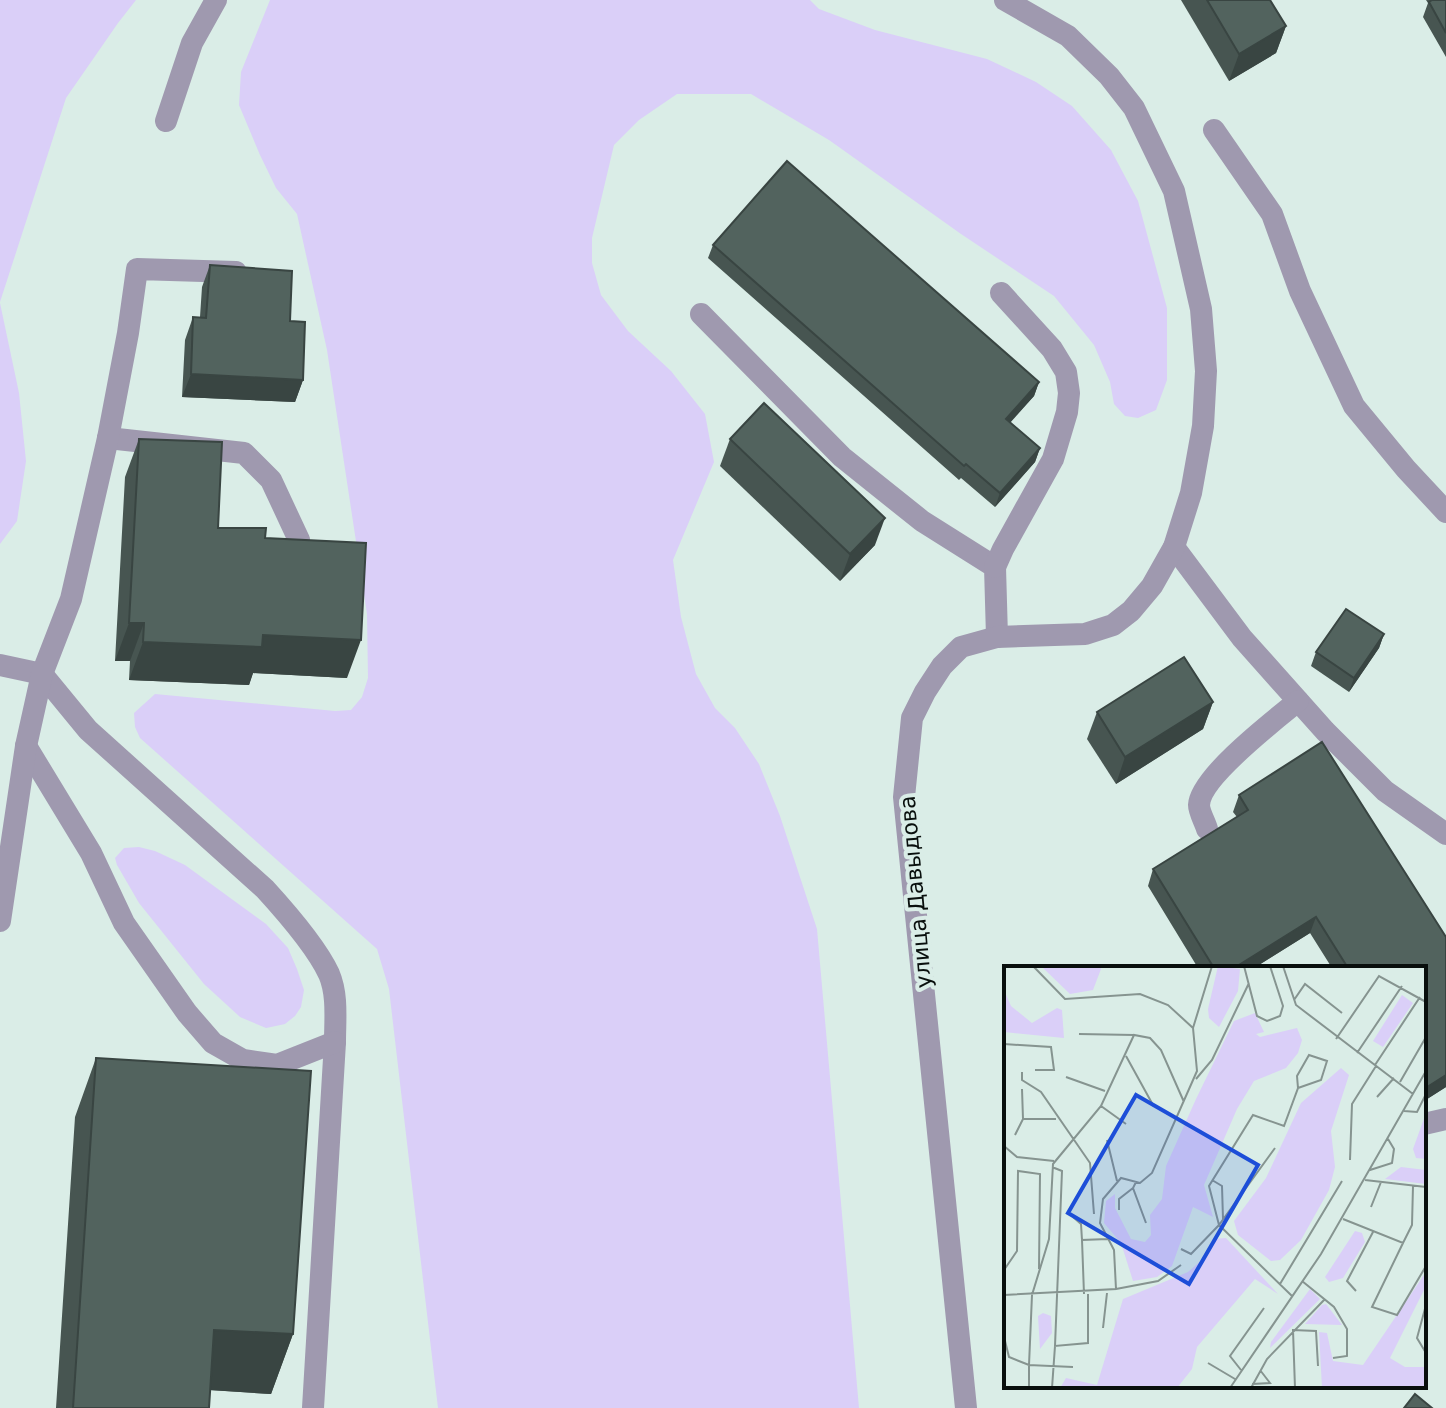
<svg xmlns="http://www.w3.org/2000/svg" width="1446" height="1408" viewBox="0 0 1446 1408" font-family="'DejaVu Sans',sans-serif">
<rect width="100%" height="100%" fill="#daede7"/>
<g fill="#dacff8">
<polygon points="0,0 136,0 118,23 66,98 0,302"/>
<polygon points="270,0 810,0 819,9 875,30 987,59 1036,82 1072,106 1111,150 1138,201 1167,308 1167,380 1156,410 1138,418 1125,416 1114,404 1110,382 1094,345 1054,296 961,234 829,140 751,94 677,94 639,120 614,145 592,238 592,263 601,295 628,331 671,371 705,414 714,462 673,560 681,617 696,674 715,708 735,728 759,764 780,816 817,929 859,1408 438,1408 389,989 377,949 140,738 135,727 134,713 155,694 335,711 351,710 362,697 368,678 367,614 327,350 297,214 276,188 260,155 239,105 241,72"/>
<polygon points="0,303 19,393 26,461 17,521 0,544"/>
<polygon points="139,847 155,851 185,865 266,924 288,948 297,969 304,990 301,1007 295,1016 285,1024 266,1028 240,1017 204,984 139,903 117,865 115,858 124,848"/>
</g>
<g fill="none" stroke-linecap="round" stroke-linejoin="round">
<g stroke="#9f99af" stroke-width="22">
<polyline points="166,121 192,43 216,0"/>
<polyline points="1214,130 1272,214 1300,291 1354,406 1406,469 1446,512"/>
<polyline points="701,314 842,457 922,521 995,567 997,637"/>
<polyline points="108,438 244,453 271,480 299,540"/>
<polyline points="1174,547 1242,638 1325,731 1385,791 1446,834"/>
<polyline points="995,567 1003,549 1053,459 1067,412 1069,393 1066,372 1052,349 1001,293"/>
<path d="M 0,665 L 42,674 L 88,730 L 265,889 C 286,912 316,946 329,974 C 338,995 335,1020 335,1042 L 313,1408"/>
<polyline points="26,746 91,853 124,923 187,1013 213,1043 243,1060 277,1065 335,1042"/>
<path d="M 1207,829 C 1205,822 1199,812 1199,805 C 1200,777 1276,719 1298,701"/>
<polyline points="0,921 26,746 42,674 71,599 108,438 128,333 137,269 236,272"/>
<polyline points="1424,1124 1446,1119"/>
</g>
<polyline stroke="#9f99af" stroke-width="22" points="966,1408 904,797 912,718 925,692 942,666 961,647 997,637 1085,634 1113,625 1131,611 1152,586 1174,547 1191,493 1203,426 1206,371 1201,309 1174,191 1134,108 1109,76 1068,36 1005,0"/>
</g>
<g fill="#475551">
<polygon points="1181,0 1270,0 1286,26 1276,53 1229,81"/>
<polygon points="1426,0 1446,0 1446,57 1423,17 1428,3"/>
<polygon points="713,245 1039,382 1034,396 1010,422 1040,448 1035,462 995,507 961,478 959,480 708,258"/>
<polygon points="210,265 290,321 303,380 295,402 182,397 185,340 193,317 200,317 202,287"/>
<polygon points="139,439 218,528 265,538 347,678 253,673 249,685 129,680 130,661 115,661 125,477"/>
<polygon points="730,439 875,545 840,581 720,466"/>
<polygon points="1384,634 1379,648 1349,692 1311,666 1316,652"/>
<polygon points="1213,702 1203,729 1116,784 1087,739 1097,712"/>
<polygon points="1239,795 1446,937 1446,1087 1424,1101 1424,968 1332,968 1310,933 1254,968 1198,968 1148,886 1153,869 1237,817 1233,812"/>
<polygon points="96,1058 293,1334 271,1394 210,1390 209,1408 56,1408 75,1117"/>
</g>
<g fill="#394542">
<polygon points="1286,26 1276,53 1229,81 1239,54"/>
<polygon points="191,374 303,380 295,402 182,397"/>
<polygon points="1039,382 1034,396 1001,433 1006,419"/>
<polygon points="1040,448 1035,462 995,507 1000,493"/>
<polygon points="885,518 875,545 840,581 850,554"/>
<polygon points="129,623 144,623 130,661 115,661"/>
<polygon points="1384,634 1379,648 1349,692 1354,678"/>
<polygon points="263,635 361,640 347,678 253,673 249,685 129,680 143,642"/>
<polygon points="1213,702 1203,729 1116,784 1125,757"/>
<polygon points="1316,917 1310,933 1254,968 1234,968"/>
<polygon points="1446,1075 1446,1087 1424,1101 1424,1089"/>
<polygon points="214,1330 293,1334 271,1394 193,1389"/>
</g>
<g fill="#52635e" stroke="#394542" stroke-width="2">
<polygon points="1207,0 1270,0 1286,26 1239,54"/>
<polygon points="1432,0 1446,0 1446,33 1429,2"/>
<polygon points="787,161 1039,382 1006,419 1040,448 1000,493 966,464 964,466 713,245"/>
<polygon points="210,265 292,271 290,321 305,322 303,380 191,374 193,317 206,318"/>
<polygon points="764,403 885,518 850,554 730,439"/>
<polygon points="139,439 222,442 218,528 266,528 265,538 366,543 361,640 263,635 262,647 143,642 144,623 129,623"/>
<polygon points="1346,609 1384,634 1354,678 1316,652"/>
<polygon points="1184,657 1213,702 1125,757 1097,712"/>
<polygon points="1322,742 1446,937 1446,1075 1424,1089 1424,968 1348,968 1316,917 1234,968 1214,968 1153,869 1248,810 1239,795"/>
<polygon points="96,1058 311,1071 293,1334 214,1330 209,1408 73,1408"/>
<polygon points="1415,1394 1432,1408 1404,1408"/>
</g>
<g text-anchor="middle" stroke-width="8" stroke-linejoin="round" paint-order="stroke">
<g font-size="22" fill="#090f0d" stroke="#daede7">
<text transform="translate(915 892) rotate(-95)" y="8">улица Давыдова</text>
</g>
</g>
<g transform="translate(1004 966)">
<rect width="422" height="422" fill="#daede7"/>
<path d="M 37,0 L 96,0 L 97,3 L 89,24 L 66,28 ZM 214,0 L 236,3 L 234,25 L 215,61 L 205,52 L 204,43 ZM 0,24 L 7,40 L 28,57 L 53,42 L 58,44 L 60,72 L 0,66 ZM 398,29 L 409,37 L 379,81 L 369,75 ZM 251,47 L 260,66 L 252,68 L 256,71 L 293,62 L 298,74 L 294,87 L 282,102 L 250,115 L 233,143 L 200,219 L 209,251 L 189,241 L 168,300 L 153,311 L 129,315 L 117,277 L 100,257 L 102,235 L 111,228 L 111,242 L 127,273 L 141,276 L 147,269 L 146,249 L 158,233 L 162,200 L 192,133 L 230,55 ZM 337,102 L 345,109 L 327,165 L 331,201 L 325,224 L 297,274 L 276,294 L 267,295 L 234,269 L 230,255 L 262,212 L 297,137 ZM 422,147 L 422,193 L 412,192 L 409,183 ZM 397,201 L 422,204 L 422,218 L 381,213 ZM 351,265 L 358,267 L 361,276 L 339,312 L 325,316 L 321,311 ZM 222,272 L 274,328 L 251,313 L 193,381 L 188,403 L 173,422 L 56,422 L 62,412 L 93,419 L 119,333 L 184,306 L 200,292 L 209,273 ZM 422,306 L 422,320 L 386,392 L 401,401 L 422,401 L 422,422 L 318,422 L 315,366 L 323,367 L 329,395 L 359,399 ZM 306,323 L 316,333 L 266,382 L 267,376 ZM 322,338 L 338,359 L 301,358 L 318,339 ZM 39,347 L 47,350 L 48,367 L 36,383 L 34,350 Z" fill="#dacff8"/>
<path fill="none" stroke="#869490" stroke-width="2" d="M 240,0 L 253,50 L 263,55 L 276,50 L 279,40 L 266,0M 279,0 L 292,39 L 409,128M 290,34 L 301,18 L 338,47M 189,62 L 208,0M 75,68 L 130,69M 332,73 L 375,10 L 422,36M 0,78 L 47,81 L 50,104 L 31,104M 353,87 L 398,20M 122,90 L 149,139M 371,99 L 416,31M 18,106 L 18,114 L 37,126 L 86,197 L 90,248M 62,111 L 101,125M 192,113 L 208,94 L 245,17M 396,116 L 422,71M 18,123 L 19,153M 373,131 L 390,112M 97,140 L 122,158M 400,145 L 413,146 L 422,128M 11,169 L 19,153 L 52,153M 103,174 L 113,215M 0,180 L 13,191 L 50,195M 346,194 L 348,138 L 372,100M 48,201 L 58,205 L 51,380 L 84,377 L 84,328M 366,204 L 388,197 L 390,183 L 384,173M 208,214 L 218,220 L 219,253M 361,214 L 422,221M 132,216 L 129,222 L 142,257M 0,235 L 1,207M 367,241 L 377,216M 115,244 L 115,233 L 129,222M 69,251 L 77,258 L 78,274M 339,253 L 399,277 L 408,259 L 409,220M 399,277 L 368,341 L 393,349 L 422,300M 177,283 L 187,288 L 215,259 L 271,182M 0,304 L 13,285 L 14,205 L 36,208 L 35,303M 298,315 L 330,341 L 343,363 L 343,390 L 329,392M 276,318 L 338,215M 112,323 L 154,315 L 177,299M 352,325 L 343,315 L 369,266M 80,328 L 78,274 L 104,273M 0,329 L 112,323 L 110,284 L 96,257 L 99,233 L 117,212 L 136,217 L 148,207 L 193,105 L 189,62 L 164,39 L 136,28 L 61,33 L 29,0M 288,330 L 215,259 L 205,220 L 249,149 L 280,160 L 294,122 L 293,110 L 305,89 L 323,95 L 317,114 L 294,122M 422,339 L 413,372 L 422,387M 99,362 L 103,327M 0,371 L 5,391 L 25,399 L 28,329 L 45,273 L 49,198 L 97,140 L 130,69 L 146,72 L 157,84 L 180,136M 204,397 L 231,413M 237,404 L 226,390 L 260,342M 248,418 L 266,417 L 256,404M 25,422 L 25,399 L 69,401M 48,422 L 51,380M 226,422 L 317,288 L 422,105M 247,422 L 263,393 L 321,333M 291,422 L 289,364 L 312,365 L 314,400"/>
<path fill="#1d4ed8" fill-opacity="0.15" stroke="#1d4ed8" stroke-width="4" d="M 132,129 L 254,199 L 185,318 L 64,247 Z"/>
<rect width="422" height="422" fill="none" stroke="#090f0d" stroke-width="4"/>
</g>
</svg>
